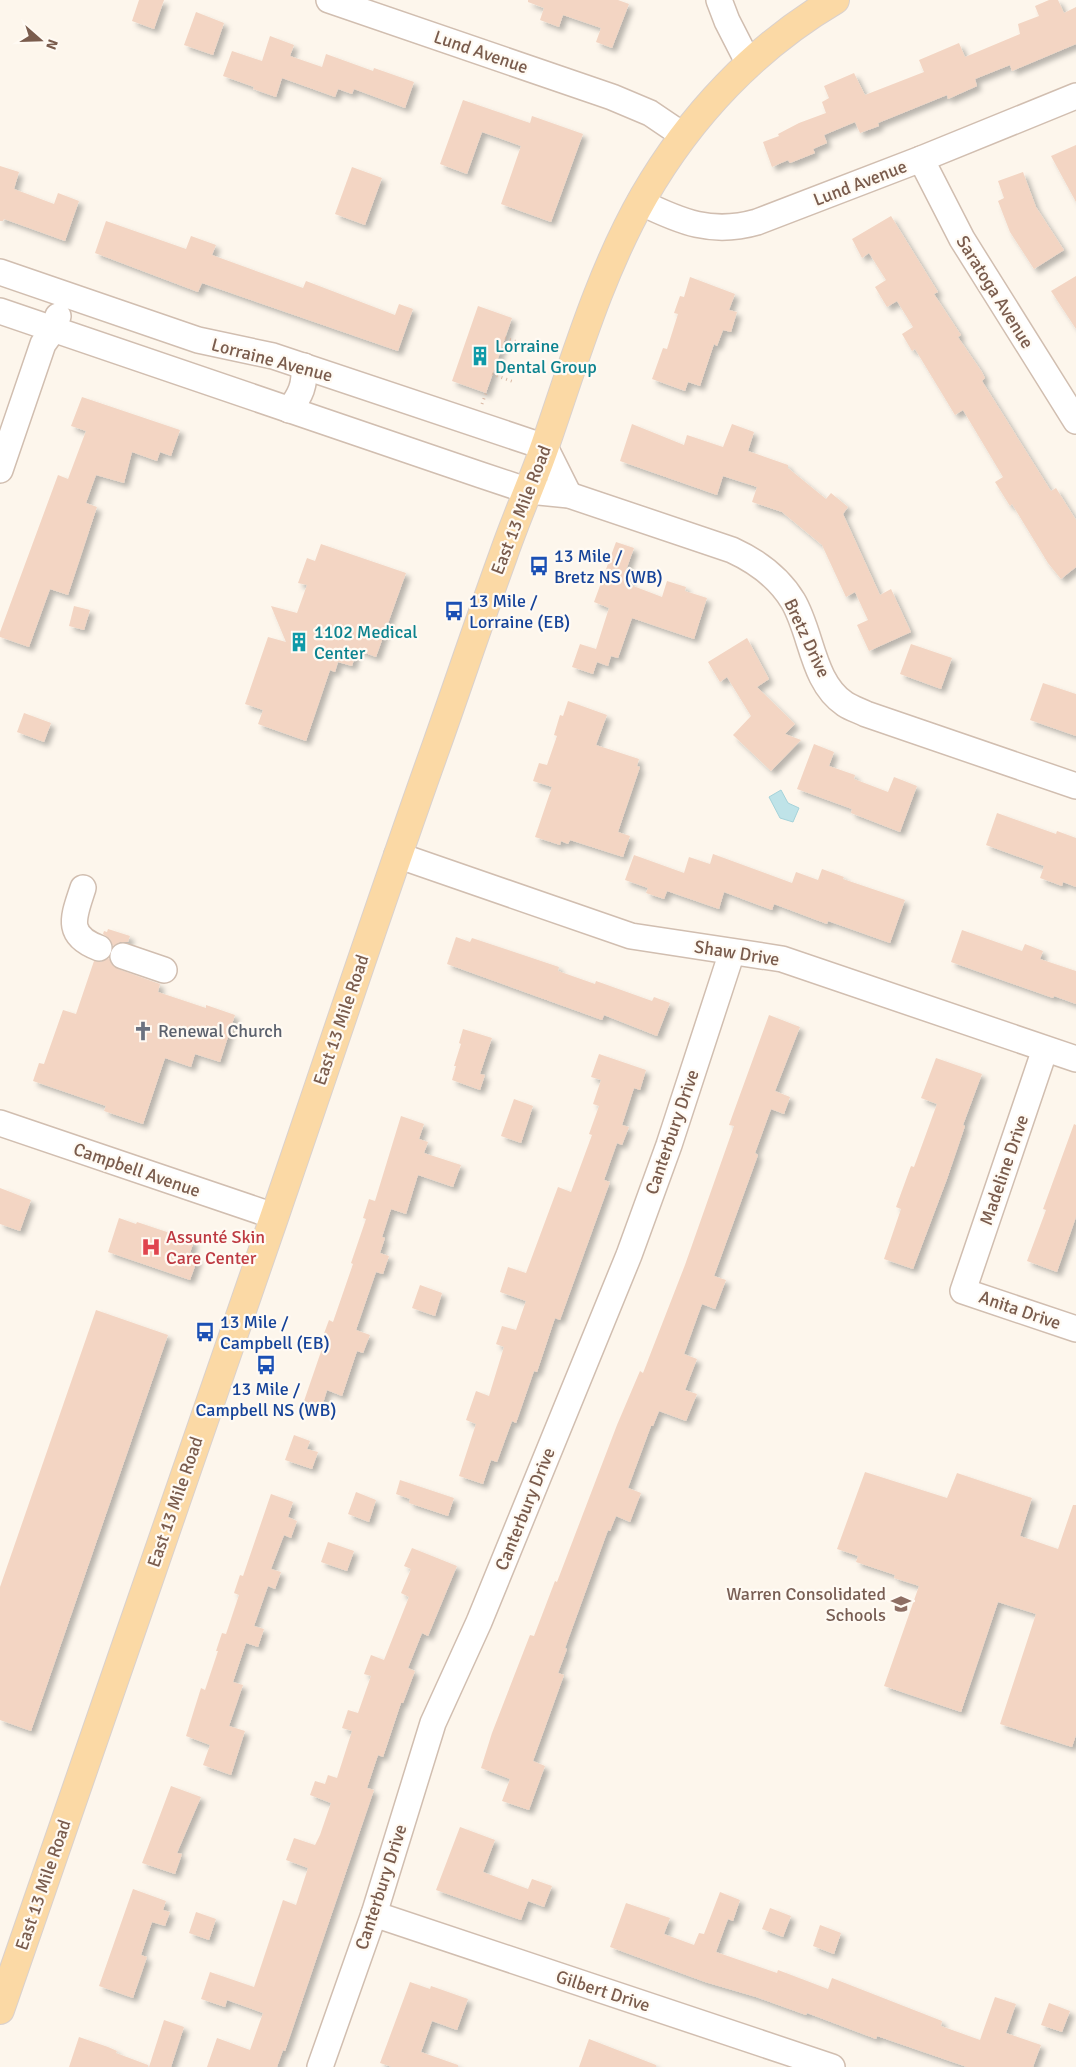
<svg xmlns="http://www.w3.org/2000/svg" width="1076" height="2067" viewBox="0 0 1076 2067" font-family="Signika,sans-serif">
<defs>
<filter id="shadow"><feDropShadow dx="4.5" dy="4.5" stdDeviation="2.5" flood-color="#0004"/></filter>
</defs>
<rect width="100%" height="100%" fill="#fdf6ec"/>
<polygon fill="#bfe3e8" stroke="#a5d3da" points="781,790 788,803 799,808 793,822 780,818 769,797"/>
<g fill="#f3d5c3" filter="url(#shadow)">
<polygon points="139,0 164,0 154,29 132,21"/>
<polygon points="528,0 618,0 629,4 612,48 596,42 601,28 563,15 559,27 540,20 544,8 528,2"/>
<polygon points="1049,0 1058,0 1064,13 1076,7 1076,44 1012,71 1010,65 975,79 977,86 948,99 947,95 878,123 879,126 860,133 855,122 824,135 827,143 813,149 815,153 790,163 788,160 772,167 763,142 779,136 778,134 799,123 826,113 822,102 829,98 824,86 854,73 865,95 924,72 919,60 959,43 965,57 1020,34 1018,24 1039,16 1035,6"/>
<polygon points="196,12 224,23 213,55 184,45"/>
<polygon points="270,36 294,45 290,56 322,67 326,54 373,71 374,68 414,82 405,108 354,89 352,94 338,89 335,97 282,78 276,97 253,89 254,87 223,76 232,51 262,61"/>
<polygon points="463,100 530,123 532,116 583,134 551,222 501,204 521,146 482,132 467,174 440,164"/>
<polygon points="1076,145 1076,202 1051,156"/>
<polygon points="0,166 19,172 14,189 54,204 58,193 79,201 65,241 4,219 3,221 0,221"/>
<polygon points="352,167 382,178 365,225 335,214"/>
<polygon points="1023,172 1036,207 1064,250 1034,269 1010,232 998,201 1004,198 998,181"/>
<polygon points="891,216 938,292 934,294 961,335 958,337 982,372 985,378 982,381 1051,491 1056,488 1076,520 1076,567 1061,579 1048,563 1012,504 1010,506 995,482 1003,477 963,410 955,415 915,349 912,351 902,334 913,327 897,301 887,307 875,287 886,280 869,253 862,258 852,239"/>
<polygon points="106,221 186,249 191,236 216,245 212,255 303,288 306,281 395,315 399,304 413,309 398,351 202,283 198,292 95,253"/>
<polygon points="1076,276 1076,329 1051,291"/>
<polygon points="690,277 735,294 729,310 737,312 731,332 723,330 717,346 714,344 700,386 688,382 685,391 652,379 663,348 667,349 678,314 674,313 680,296 684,297"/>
<polygon points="478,306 512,318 486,393 452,381"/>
<polygon points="82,397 180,430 171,456 160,452 157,461 132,452 124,483 96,475 86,503 97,507 68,595 50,589 29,647 0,637 0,632 58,475 68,479 86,431 71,426"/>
<polygon points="632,424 684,445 687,435 723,447 732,424 754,432 748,451 788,465 788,468 826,499 831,493 848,507 843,514 880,595 891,589 911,632 869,651 857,625 868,620 855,592 846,597 822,545 782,512 752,502 757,487 723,476 717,495 620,461"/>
<polygon points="616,542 634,548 625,573 631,575 628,584 662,597 667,581 686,587 685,591 707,598 694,639 632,618 618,658 611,656 608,666 597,662 593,674 572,667 580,644 596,649 609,608 594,602"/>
<polygon points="321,544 406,573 376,657 357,650 352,666 338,662 335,672 330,670 306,741 258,724 263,710 245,704 268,637 286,642 271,606 297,613 307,585 298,583 307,558 315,561"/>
<polygon points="74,606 90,610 84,630 69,626"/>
<polygon points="747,638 769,679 757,687 795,724 785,734 801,740 771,771 733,735 751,716 727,677 720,682 708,662"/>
<polygon points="911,644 952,658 941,689 900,674"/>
<polygon points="1043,683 1076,694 1076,736 1030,720"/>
<polygon points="568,701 607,715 596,745 639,759 637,766 640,767 618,832 630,836 623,857 570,840 568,844 561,841 560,845 535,837 552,787 533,781 539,763 547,765 557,736 554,735 560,715 563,716"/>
<polygon points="24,713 51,723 44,742 17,732"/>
<polygon points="814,744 834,752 829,766 855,775 854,779 888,792 894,777 917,786 900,832 851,813 852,809 797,789"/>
<polygon points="997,813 1056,834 1057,831 1076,838 1076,887 1063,882 1062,886 1040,878 1044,866 986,845"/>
<polygon points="713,854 792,883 796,872 818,880 822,869 844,877 843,879 905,900 890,943 828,921 827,924 774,904 772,910 724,892 719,909 667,891 664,899 646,893 648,888 625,880 634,855 684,873 689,857 710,864"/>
<polygon points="108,929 130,936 128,942 120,942 113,946 110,939 103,934 104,931 107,932"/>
<polygon points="962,930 1022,951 1025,944 1043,951 1040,959 1076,971 1076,1004 1054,996 1053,998 951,962"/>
<polygon points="456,937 470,942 472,938 559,967 558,971 595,984 596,981 652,1001 654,997 670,1003 657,1036 604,1015 602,1020 447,964"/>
<polygon points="109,958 112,965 118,969 160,984 158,992 206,1008 206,1005 235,1015 220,1062 195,1054 191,1067 165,1058 143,1124 104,1111 106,1106 33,1081 39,1063 44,1064 63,1010 76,1014 94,961 101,962"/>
<polygon points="769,1015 800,1027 775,1091 790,1097 784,1114 771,1109 755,1153 758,1155 714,1276 726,1280 715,1309 702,1304 684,1354 697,1359 685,1390 697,1394 686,1421 659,1411 653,1426 651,1426 628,1488 641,1493 630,1522 616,1516 610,1531 608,1530 565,1648 567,1649 558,1673 564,1675 533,1761 545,1766 529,1810 502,1801 510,1779 481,1768 492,1733 530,1635 534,1636 555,1581 557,1582 617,1425 640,1371 643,1373 685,1265 734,1126 729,1125"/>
<polygon points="463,1029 492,1038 480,1074 485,1075 480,1090 452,1080 456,1066 454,1066 461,1044 459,1043"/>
<polygon points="599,1054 646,1070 640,1090 634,1088 622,1125 629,1127 622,1145 617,1143 604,1180 610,1182 560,1320 555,1318 537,1372 534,1371 516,1423 512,1421 497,1462 491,1460 483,1484 459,1476 476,1424 466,1420 476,1391 489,1396 504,1347 496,1344 502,1326 516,1330 526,1301 500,1292 508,1267 526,1273 558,1187 571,1192 592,1135 589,1134 599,1106 593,1104 601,1080 591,1077"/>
<polygon points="936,1058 982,1074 963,1125 965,1126 947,1179 913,1269 884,1259 901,1209 896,1207 911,1166 914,1167 937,1104 921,1098"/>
<polygon points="514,1099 533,1106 521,1143 501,1136"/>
<polygon points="401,1116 424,1124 419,1139 428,1142 424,1153 461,1165 453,1187 418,1175 406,1214 391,1209 382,1237 385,1238 380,1253 389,1256 383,1274 376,1272 356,1330 370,1335 363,1353 357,1351 342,1396 327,1390 321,1410 303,1404 325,1340 322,1339 329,1320 333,1322 353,1264 351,1263 366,1219 363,1218 369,1199 375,1201"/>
<polygon points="1074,1124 1076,1125 1076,1217 1057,1272 1027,1261 1046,1210 1043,1209"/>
<polygon points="0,1188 31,1200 20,1231 0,1224"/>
<polygon points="119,1218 136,1224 137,1222 194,1241 189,1256 198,1258 190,1280 108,1252"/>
<polygon points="420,1285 442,1293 435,1316 412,1308"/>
<polygon points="96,1310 168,1335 31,1731 0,1720 0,1587"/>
<polygon points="294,1435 310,1441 307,1449 318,1452 312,1469 285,1460"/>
<polygon points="865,1472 947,1498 957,1473 1032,1498 1020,1536 1058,1549 1073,1505 1076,1505 1076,1735 1072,1747 1000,1724 1036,1614 998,1602 961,1712 884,1686 919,1586 894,1578 895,1575 856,1562 858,1556 837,1549"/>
<polygon points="400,1480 454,1498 448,1516 409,1503 410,1499 396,1494"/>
<polygon points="356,1492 376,1500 369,1522 348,1514"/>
<polygon points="271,1494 293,1502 288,1517 297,1521 291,1538 284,1535 271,1569 281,1572 275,1589 268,1586 254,1626 264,1629 258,1647 246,1643 233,1682 243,1685 229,1726 245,1731 231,1775 203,1765 210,1745 186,1736 201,1688 205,1690 218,1651 216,1651 222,1633 226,1634 239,1595 234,1593 240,1575 243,1576"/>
<polygon points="328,1542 354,1551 347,1571 321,1562"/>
<polygon points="412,1548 457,1566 428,1636 422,1633 408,1668 415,1671 403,1703 401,1703 383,1757 378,1755 367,1788 374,1790 285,2051 283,2050 277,2067 207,2067 217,2038 250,2050 263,2013 227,2000 225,2007 201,1999 210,1972 254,1987 283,1900 296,1905 308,1868 286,1860 294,1838 315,1845 320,1835 331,1803 310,1795 315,1781 325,1784 328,1775 337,1778 352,1731 342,1728 348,1710 358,1713 371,1676 364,1674 371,1655 384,1660 409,1597 401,1593 411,1569 404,1566"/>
<polygon points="171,1786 201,1797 177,1853 182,1854 175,1874 142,1863"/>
<polygon points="460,1827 495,1840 483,1872 528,1889 532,1879 552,1886 544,1907 528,1901 521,1920 436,1890"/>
<polygon points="133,1889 166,1901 163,1910 170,1912 165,1926 152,1922 141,1955 147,1957 133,1998 99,1986"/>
<polygon points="720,1892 740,1900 733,1921 728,1919 716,1952 777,1973 778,1970 828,1989 832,1978 942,2021 941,2026 980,2040 995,1997 1016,2004 1006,2033 1041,2045 1033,2067 967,2067 877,2036 876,2039 807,2013 806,2015 756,1997 705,1982 610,1947 626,1903 670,1918 664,1934 694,1945 699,1933 704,1934"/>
<polygon points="770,1908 791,1916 783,1937 762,1929"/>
<polygon points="196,1912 216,1919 209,1940 189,1933"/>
<polygon points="820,1925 841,1933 834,1954 813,1946"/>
<polygon points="410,1982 430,1989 431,1986 468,1999 457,2030 432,2021 421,2052 458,2065 458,2067 392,2067 380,2063"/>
<polygon points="1049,2003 1070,2011 1062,2032 1041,2025"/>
<polygon points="164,2020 184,2027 171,2067 149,2067"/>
<polygon points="79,2037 108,2047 117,2051 116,2053 148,2065 148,2067 69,2067"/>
<polygon points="589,2039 656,2065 656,2067 579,2067"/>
</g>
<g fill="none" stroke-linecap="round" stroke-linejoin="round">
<defs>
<g id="minor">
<polyline points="329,0 612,97 650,113 684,136"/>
<polyline points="719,0 727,21 749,64"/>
<polyline points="921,159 962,239 1076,421"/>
<path d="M 640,202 C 681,222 712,235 757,222 L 921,159 L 1076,96"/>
<polyline points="0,272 198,340 273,356 545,447 569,495"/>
<path d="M 0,311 L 481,475 L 529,491 L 569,495 L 732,550 C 756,561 779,578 793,601 C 812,633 812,682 845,704 C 851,708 860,711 866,714 L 1076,786"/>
<path d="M 289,410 C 301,395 305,385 304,366"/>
<polyline points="0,470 43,344 53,330 58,316"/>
<polyline points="397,855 631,936 782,959 1076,1059"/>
<path d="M 83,888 C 74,916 64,935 99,948"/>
<polyline points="123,956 164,970"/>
<polyline points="1045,1049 963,1291 1076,1329"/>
<polyline points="0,1123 274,1216"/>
<polyline points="374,1914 832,2067"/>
<polyline points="320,2067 374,1914 433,1723 479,1622 629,1255 669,1145 732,952"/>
</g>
<path id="major" d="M 0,2010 C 91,1745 184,1480 275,1215 C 329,1058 381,900 437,744 C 459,682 480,619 503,556 C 516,518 533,481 546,443 C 575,359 600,273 644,196 C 690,116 755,47 835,0"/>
</defs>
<use href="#minor" stroke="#d1beb0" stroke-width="28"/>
<use href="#major" stroke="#dad1cd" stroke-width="30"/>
<g stroke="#d9b8a5" stroke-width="3" stroke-dasharray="1 4" stroke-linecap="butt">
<polyline points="505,338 527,345"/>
<polyline points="492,374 514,382"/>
<polyline points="482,404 486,393"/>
</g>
<use href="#minor" stroke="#fff" stroke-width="25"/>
<use href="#major" stroke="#fbd9a5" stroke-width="28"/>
</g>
<defs>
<symbol id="building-bare" viewBox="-9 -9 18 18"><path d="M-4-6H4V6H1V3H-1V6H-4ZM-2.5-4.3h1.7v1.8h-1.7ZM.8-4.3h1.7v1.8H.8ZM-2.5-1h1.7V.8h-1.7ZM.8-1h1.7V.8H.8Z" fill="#0f9aa8" stroke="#fffaf3" stroke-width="2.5" paint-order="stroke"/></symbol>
<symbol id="bus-bare" viewBox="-9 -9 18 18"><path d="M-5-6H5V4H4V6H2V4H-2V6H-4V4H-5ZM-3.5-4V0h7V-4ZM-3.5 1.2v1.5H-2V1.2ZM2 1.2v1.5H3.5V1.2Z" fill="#1a4fb4" stroke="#fffaf3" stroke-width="2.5" paint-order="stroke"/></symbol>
<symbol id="church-bare" viewBox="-9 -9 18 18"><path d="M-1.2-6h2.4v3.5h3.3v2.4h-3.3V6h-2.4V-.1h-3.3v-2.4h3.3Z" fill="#6b7280" stroke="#fffaf3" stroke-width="2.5" paint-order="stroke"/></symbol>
<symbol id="hospital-bare" viewBox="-9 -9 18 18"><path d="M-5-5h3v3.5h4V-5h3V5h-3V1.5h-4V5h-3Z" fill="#e0444e" stroke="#fffaf3" stroke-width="2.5" paint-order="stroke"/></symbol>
<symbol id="school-bare" viewBox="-9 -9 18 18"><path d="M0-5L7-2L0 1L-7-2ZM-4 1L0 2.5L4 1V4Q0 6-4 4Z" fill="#8d6e63" stroke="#fffaf3" stroke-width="2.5" paint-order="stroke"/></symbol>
</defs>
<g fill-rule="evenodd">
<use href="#building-bare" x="466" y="342" width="28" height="28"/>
<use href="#bus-bare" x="525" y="552" width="28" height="28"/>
<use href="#bus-bare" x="440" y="597" width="28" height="28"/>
<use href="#building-bare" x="285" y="628" width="28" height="28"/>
<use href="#church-bare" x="129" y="1017" width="28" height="28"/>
<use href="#hospital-bare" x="137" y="1233" width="28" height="28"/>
<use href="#bus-bare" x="191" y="1318" width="28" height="28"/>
<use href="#bus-bare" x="252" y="1351" width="28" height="28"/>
<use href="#school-bare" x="887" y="1590" width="28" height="28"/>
</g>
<g text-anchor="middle" stroke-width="4.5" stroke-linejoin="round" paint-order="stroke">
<g font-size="18" fill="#7a5c4d" stroke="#fffaf3">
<text transform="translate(481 52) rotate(19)" y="6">Lund Avenue</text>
<text transform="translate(860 183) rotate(-21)" y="6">Lund Avenue</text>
<text transform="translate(995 292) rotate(58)" y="6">Saratoga Avenue</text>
<text transform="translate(272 360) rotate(15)" y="6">Lorraine Avenue</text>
<text transform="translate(521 510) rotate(-69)" y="6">East 13 Mile Road</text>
<text transform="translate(807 638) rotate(65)" y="6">Bretz Drive</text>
<text transform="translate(737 953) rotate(9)" y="6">Shaw Drive</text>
<text transform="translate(341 1020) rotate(-71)" y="6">East 13 Mile Road</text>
<text transform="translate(672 1132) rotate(-71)" y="6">Canterbury Drive</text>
<text transform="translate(137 1170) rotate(19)" y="6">Campbell Avenue</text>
<text transform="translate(1004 1170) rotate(-71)" y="6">Madeline Drive</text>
<text transform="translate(1020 1310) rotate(19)" y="6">Anita Drive</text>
<text transform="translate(175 1502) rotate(-71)" y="6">East 13 Mile Road</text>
<text transform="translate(525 1509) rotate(-68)" y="6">Canterbury Drive</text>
<text transform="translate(43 1885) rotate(-71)" y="6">East 13 Mile Road</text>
<text transform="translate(381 1887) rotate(-72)" y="6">Canterbury Drive</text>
<text transform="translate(603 1991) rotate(18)" y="6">Gilbert Drive</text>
</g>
<g font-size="18" fill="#0d838f" stroke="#fffaf3" text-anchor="start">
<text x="495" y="352">Lorraine<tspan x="495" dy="21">Dental Group</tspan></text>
<text x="314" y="638">1102 Medical<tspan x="314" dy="21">Center</tspan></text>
</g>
<g font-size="18" fill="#164399" stroke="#fffaf3" text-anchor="start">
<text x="554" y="562">13 Mile /<tspan x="554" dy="21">Bretz NS (WB)</tspan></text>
<text x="469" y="607">13 Mile /<tspan x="469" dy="21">Lorraine (EB)</tspan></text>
<text x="220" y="1328">13 Mile /<tspan x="220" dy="21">Campbell (EB)</tspan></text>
<text x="266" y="1395" text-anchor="middle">13 Mile /<tspan x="266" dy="21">Campbell NS (WB)</tspan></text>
</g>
<g font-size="18" fill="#5b616d" stroke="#fffaf3" text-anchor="start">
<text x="158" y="1037">Renewal Church</text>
</g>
<g font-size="18" fill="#be3a42" stroke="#fffaf3" text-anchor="start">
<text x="166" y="1243">Assunté Skin<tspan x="166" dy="21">Care Center</tspan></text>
</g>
<g font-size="18" fill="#785e54" stroke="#fffaf3" text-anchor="end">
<text x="886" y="1600">Warren Consolidated<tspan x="886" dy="21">Schools</tspan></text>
</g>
</g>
<g transform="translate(40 40) rotate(110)" stroke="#fffaf3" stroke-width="4" paint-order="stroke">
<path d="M0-4L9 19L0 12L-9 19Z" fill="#7a5c4d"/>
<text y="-8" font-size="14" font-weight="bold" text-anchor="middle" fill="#7a5c4d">N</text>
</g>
</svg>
